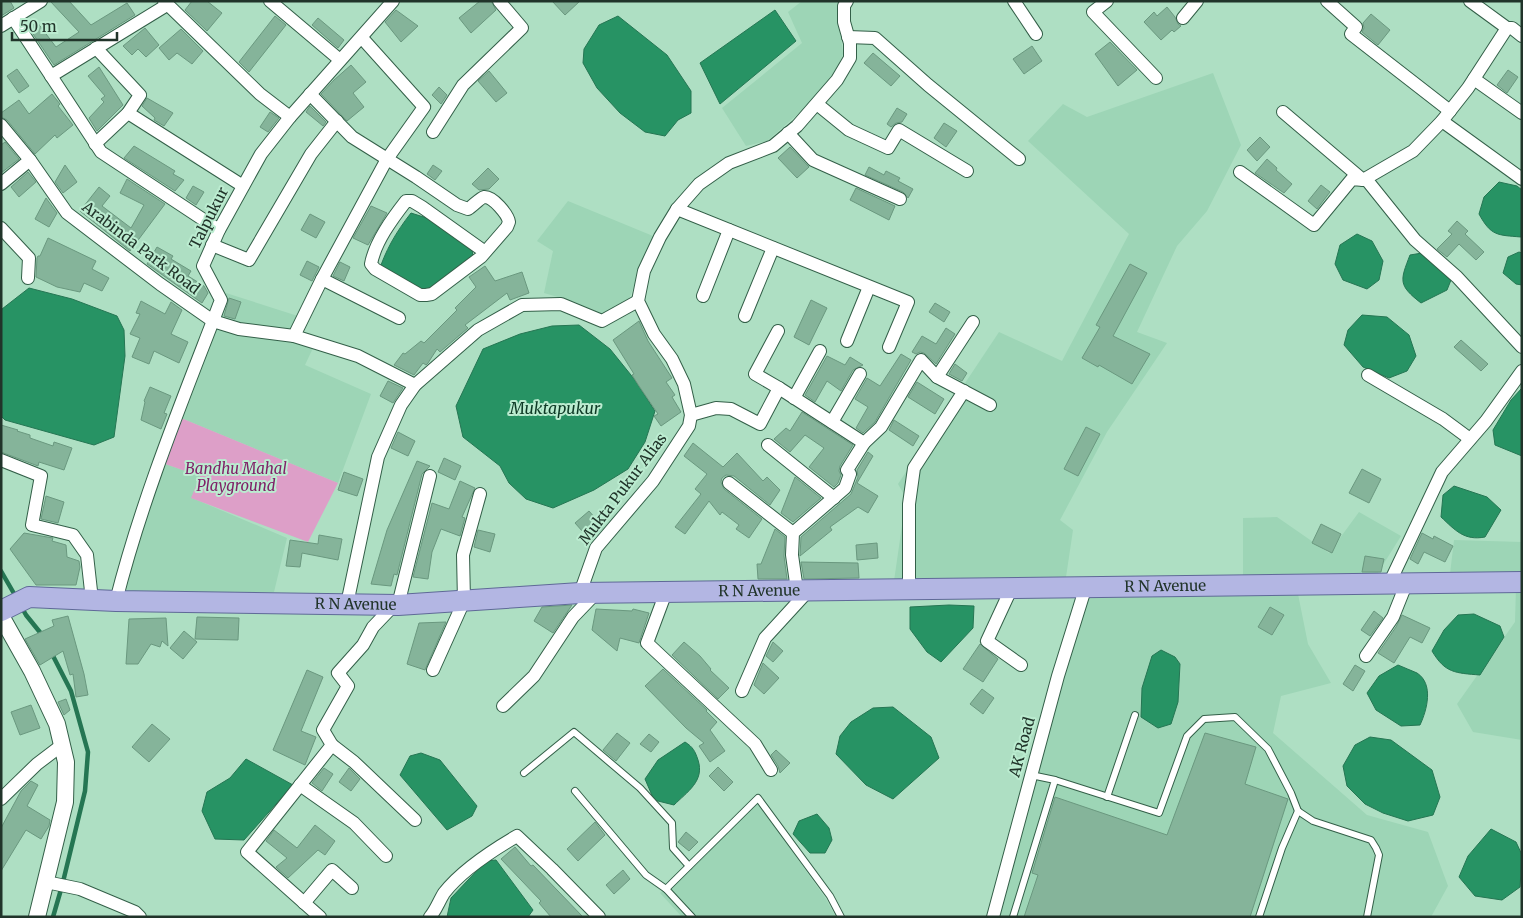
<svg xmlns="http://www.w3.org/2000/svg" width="1523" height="918" viewBox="0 0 1523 918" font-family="Merriweather,serif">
<rect width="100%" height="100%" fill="#aedfc3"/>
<g fill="#9dd5b6">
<polygon points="802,1 842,1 838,12 843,54 838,66 814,100 767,141 746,146 722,108 802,43 788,12"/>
<polygon points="1213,73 1241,145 1207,211 1177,246 1137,332 1167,343 1107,432 1060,520 1073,530 1066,577 894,581 906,498 898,484 999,332 1062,361 1129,234 1028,141 1063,104 1087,117"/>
<polygon points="568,201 653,236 628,302 601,316 575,302 544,293 553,251 537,241"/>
<polygon points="226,293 301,317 290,339 313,348 305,365 371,394 338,483 181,418 165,464 200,476 192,498 287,538 274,592 126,593 138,537"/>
<polygon points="1359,512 1401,536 1376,576 1243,575 1243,518 1277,517 1329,553"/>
<polygon points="1454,540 1522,542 1522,576 1450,574"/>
<polygon points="1516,587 1522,588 1522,740 1473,732 1457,704 1515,622"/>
<polygon points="1079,589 1297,589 1308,644 1331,683 1281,696 1273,733 1367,815 1428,832 1448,886 1431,917 998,917"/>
<polygon points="757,802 826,899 836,917 682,917 660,893"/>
</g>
<polygon fill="#dd9fc8" points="181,418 338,483 308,542 191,498 200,476 165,464"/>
<g fill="#279364" stroke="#257653">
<polygon points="775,10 796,41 720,104 700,63"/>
<polygon points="618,16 667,55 691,91 691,113 678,120 665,136 645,132 620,113 597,88 583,63 584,49 599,25"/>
<path d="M 1499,182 L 1517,186 L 1522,190 L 1521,237 C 1497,235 1491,236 1479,214 L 1484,197 Z"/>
<path d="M 411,213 L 433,220 L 472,246 L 473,261 L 419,298 L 378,274 C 385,251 396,232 411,213 Z"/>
<polygon points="1357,234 1372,241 1383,261 1379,280 1367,289 1343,280 1335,264 1340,245"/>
<polygon points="1519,252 1522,253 1522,285 1516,284 1503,273 1508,257"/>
<path d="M 1422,253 L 1451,280 L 1447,290 L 1421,303 C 1398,285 1400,281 1410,255 Z"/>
<polygon points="29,288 72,299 117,316 124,330 125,356 114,437 94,445 5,420 1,416 1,311 2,309"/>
<polygon points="1362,315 1387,317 1409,335 1416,356 1407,371 1389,378 1363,367 1344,345 1348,330"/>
<polygon points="579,325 610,349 635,380 655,411 645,442 628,469 594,490 553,508 526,499 509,483 500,466 463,437 456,406 483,349 520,334 552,326"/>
<polygon points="1522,388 1522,456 1495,445 1493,430 1511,400"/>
<path d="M 1454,486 L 1487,497 L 1501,510 L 1485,537 C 1464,541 1455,530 1441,517 L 1443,495 Z"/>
<polygon points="949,605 974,606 973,628 941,662 927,652 910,629 910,607"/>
<path d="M 1474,614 L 1500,626 L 1504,637 L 1480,675 C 1455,673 1445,673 1432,651 L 1444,630 L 1458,615 Z"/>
<polygon points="1161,650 1175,657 1180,664 1178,702 1171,724 1158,728 1141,717 1142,688 1152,656"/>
<path d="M 1398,665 C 1404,668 1411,670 1417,673 C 1434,684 1427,710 1420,725 L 1401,726 L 1376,710 L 1367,693 L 1379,676 Z"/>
<polygon points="893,707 931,737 939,758 893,799 866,785 836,754 840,736 851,722 873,708"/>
<polygon points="1370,737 1391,740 1432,770 1440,797 1433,815 1408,821 1383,813 1365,804 1347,786 1343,766 1355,745"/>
<path d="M 685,742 C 693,747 695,751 698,760 C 705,781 687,792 674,805 L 654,800 L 645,779 L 658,760 Z"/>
<polygon points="421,753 440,760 477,806 472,816 447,830 400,775 410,756"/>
<polygon points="246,759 293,785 244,840 215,839 202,811 207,792 230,778"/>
<polygon points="817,814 829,828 832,840 825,853 810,853 793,834 799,821"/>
<polygon points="1491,829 1516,842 1522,855 1520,887 1502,900 1475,896 1459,877 1468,856"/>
<polygon points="496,860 533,910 528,917 447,917 451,898 486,861"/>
</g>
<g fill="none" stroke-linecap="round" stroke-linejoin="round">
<g stroke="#257653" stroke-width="4.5">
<polyline points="1,571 16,597"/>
<polyline points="21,606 26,615 43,636"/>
<polyline points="51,652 71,691 88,752 85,791 62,886 53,917"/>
</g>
</g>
<g fill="#85b49a" stroke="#6a987f">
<polygon points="1,1 10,1 14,8 1,16"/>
<polygon points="50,1 69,1 91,25 127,3 135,15 54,65 29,28 37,22 56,47 79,32"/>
<polygon points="192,1 207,1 222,13 207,31 185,10"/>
<polygon points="480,1 491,1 496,10 471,33 459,18"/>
<polygon points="552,1 580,1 565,15"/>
<polygon points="1167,7 1175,17 1178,24 1181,26 1174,32 1172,30 1161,40 1144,22 1154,12 1157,16"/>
<polygon points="396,10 418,26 401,42 385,22"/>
<polygon points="1371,14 1390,30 1378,45 1362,32 1364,28 1363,23"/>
<polygon points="275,16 286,25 249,72 239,62"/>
<polygon points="318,18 344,40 338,48 312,25"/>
<polygon points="145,28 159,45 146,57 138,49 132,55 123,46"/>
<polygon points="181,29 203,51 192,64 177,53 169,60 159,48"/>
<polygon points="1110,42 1137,70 1118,86 1095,54"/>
<polygon points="1032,46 1042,61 1024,74 1013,59"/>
<polygon points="873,53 900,76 891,86 864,63"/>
<polygon points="351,65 366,82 353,93 364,107 347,121 321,94 334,80"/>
<polygon points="99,67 123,105 97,131 89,118 104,102 101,99 105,96 88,76"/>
<polygon points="17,69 29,86 19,93 7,76"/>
<polygon points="1508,70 1518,77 1507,93 1497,85"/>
<polygon points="489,71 507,93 496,102 478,81"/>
<polygon points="439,87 447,95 441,104 432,95"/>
<polygon points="52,94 60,104 58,106 73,125 57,138 55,135 35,154 7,120 1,117 1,113 19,100 29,114"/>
<polygon points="147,98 173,113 164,126 154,120 155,118 142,106"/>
<polygon points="310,106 326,122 323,126 306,112"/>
<polygon points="897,108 907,114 902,122 896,123 891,127 887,124"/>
<polygon points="270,112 279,118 268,132 260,127"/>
<polygon points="944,123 957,131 946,147 934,138"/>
<polygon points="1260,137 1270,147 1257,161 1247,150"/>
<polygon points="5,142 19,159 1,173 1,145"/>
<polygon points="134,146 175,171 173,174 184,180 175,191 124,158"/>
<polygon points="790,147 809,167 797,178 778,158"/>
<polygon points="1267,159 1277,168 1276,170 1292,184 1284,193 1255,173"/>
<polygon points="65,165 77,182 63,193 55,182"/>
<polygon points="433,165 442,171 435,180 427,174"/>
<polygon points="869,167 884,175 886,171 900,178 898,181 913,189 908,198 903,192 865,175"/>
<polygon points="488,168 499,179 489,189 479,190 472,184"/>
<polygon points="28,172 36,182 19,197 11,187"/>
<polygon points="127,179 165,204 130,251 80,211 99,187 110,196 102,206 131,228 144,205 120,193"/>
<polygon points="1321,185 1330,192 1317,209 1308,201"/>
<polygon points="193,186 204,192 196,205 186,198"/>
<polygon points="856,188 895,206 889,220 850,200"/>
<polygon points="46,198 57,213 49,227 35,219"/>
<polygon points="371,206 387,213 368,245 353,238"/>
<polygon points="310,214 325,222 316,238 301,230"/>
<polygon points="1457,221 1468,231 1465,234 1484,252 1476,260 1459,244 1447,257 1437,249 1452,234 1448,231"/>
<polygon points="48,238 96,261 92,269 109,278 102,291 84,283 80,292 57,287 36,277 37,258 38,256 40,256"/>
<polygon points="157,247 173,256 171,259 191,271 188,276 204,286 208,293 202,303 147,264"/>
<polygon points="307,261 319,267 312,281 300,275"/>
<polygon points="340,262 350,267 344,281 333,276"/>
<polygon points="1130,264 1147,273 1113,336 1150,354 1132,384 1099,365 1098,367 1082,358 1100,327 1096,325"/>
<polygon points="485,266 495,281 522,272 529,293 510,300 507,293 465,325 468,328 440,352 437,349 428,363 426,365 423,363 414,375 394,365 403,353 405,354 421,341 424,343 457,310 455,308 476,287 469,277"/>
<polygon points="229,298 241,302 235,319 224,316"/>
<polygon points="811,300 827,308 809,345 794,337"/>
<polygon points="141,301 165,314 171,302 182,310 171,334 188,342 179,363 154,351 149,364 132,357 140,338 130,334 140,314 136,313"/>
<polygon points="935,303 950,312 944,322 929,312"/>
<polygon points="639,321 648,341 672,378 666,382 675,395 672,397 681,412 661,426 654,416 658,414 639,386 632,375 634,374 613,340"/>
<polygon points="946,328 955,334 936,364 924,353 920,352 916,354 912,352 922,336 936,344"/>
<polygon points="1461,340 1488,364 1481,371 1454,347"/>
<polygon points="901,354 911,360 875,422 863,433 856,428 868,407 855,399 867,378 880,386"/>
<polygon points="827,356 845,365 850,357 863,365 853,370 841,391 827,381 815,402 805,395"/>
<polygon points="955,364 967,373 962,381 949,374"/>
<polygon points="388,381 403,388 393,403 380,396"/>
<polygon points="917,382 944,399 935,414 908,397"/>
<polygon points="150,387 171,396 164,413 167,414 161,429 141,420 145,402 144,401"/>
<polygon points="802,412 853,445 840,466 839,471 841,475 838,483 834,487 809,467 824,448 805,435 790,452 774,439 786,428 790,431"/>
<polygon points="894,420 919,436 913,446 889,430"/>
<polygon points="1,425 18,430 17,431 30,435 30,438 53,446 54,442 72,448 64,470 39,462 38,466 1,452"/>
<polygon points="1086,427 1100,434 1078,476 1064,469"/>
<polygon points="398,432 415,441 408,456 391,448"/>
<polygon points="693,443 723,467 737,453 763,481 767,477 780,490 770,505 734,476 726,475 722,478 721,482 724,489 762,519 749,538 736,529 739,525 722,512 720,515 709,501 685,534 675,527 701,494 695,489 707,474 684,456"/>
<polygon points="868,452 873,456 857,483 878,496 868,513 858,507 830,527 832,530 800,556 801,537 851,494 858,477 857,470"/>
<polygon points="444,458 461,466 455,480 438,472"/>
<polygon points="417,461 430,466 422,474 397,575 394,574 391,586 371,584 387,530"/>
<polygon points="1362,469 1381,479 1369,503 1349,493"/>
<polygon points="344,472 363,479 357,496 338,490"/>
<polygon points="795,477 821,498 793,522 781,513"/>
<polygon points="460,481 475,488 462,517 465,518 460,536 441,529 432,552 428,579 413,577 432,503 449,509"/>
<polygon points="46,496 64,502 58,523 41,519"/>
<polygon points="589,511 603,527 591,541 575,523"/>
<polygon points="1321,524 1341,534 1332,553 1312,543"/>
<polygon points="775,529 785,537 784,556 787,579 758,579 757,564 761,564"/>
<polygon points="478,530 495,534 490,552 474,547"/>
<polygon points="24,533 53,538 52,541 66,545 67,557 79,561 80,567 76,585 36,585 10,549"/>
<polygon points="1422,533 1433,539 1434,536 1453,546 1445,562 1424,552 1418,564 1410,559"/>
<polygon points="319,535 342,539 338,560 302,553 300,567 286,566 290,540 318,544"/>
<polygon points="877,543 878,558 857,560 856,545"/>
<polygon points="1365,556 1384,559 1381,572 1362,572"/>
<polygon points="801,562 858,563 859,578 804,579"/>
<polygon points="572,605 553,633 534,621 542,607"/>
<polygon points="1270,607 1284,615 1272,635 1258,627"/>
<polygon points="596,609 632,611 633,609 649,613 639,643 620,638 617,651 592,630"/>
<polygon points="1374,611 1383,618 1370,636 1361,630"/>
<polygon points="1402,615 1430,628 1422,643 1410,637 1394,663 1378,653 1396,627"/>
<polygon points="68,616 84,674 88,695 76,697 73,674 70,675 63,651 40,665 25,639 54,626 52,620"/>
<polygon points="197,617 239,618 238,640 195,639"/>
<polygon points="166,618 168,646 162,641 160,647 151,644 138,664 126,664 129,619"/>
<polygon points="446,622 425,670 407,664 419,623"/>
<polygon points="184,631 197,642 183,659 170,648"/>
<polygon points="684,642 700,656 711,669 710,670 729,688 718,699 672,655"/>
<polygon points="773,642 783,651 773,662 766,656"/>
<polygon points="980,644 998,659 983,682 963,669"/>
<polygon points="763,663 779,678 764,694 754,685"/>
<polygon points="1355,665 1365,671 1353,691 1343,684"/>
<polygon points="663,669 707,710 706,711 717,722 710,730 725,751 710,762 699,746 704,743 686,728 645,686"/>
<polygon points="307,670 323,677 301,731 316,737 305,765 273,750"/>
<polygon points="982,689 994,698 983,714 970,704"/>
<polygon points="66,699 70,710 64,715 58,702"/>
<polygon points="31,705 40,728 20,735 11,712"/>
<polygon points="152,724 170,739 149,762 132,747"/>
<polygon points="617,733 630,743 616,761 603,750"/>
<polygon points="1205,733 1256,747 1245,784 1288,799 1250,917 1024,917 1038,875 1032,873 1055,797 1167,835"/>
<polygon points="649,734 659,742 651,752 640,744"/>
<polygon points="776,750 790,763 780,773 778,766 771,755"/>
<polygon points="718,767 733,782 724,791 709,776"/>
<polygon points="324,768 333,774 322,791 312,783"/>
<polygon points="349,768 360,779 351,791 339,782"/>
<polygon points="31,781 38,785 27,806 50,820 49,826 41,839 26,830 1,871 1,828 21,791"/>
<polygon points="595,822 605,835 578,861 567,849"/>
<polygon points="315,825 335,841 325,855 318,850 288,878 276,867 287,858 266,841 274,830 297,848"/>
<polygon points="686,832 698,842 689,851 678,842"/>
<polygon points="515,847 531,866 533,865 583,917 551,917 539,903 541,901 501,859"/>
<polygon points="623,870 630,879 614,894 606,885"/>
</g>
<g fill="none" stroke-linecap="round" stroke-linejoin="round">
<defs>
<g id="service">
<polyline points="524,773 574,732 640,788 672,823 673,848 689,866"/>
<polyline points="1055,780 1159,813 1187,736 1204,719 1235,717 1268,749 1291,793 1298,811 1313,821 1371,840 1376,848 1379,855 1367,917"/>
<polyline points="575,791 646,875 666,889 692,917"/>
<polyline points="1107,797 1135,715"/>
<polyline points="666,889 758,798 830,896 841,917"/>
<polyline points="1013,917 1055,780 1031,775"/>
<polyline points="1259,917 1282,848 1298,811"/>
</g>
<g id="minor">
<polyline points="164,1 260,94 290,117"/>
<polyline points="270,1 340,60"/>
<polyline points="1014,1 1036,34"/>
<polyline points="1107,1 1093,12 1156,78"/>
<polyline points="1327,1 1356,27 1351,34 1450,111"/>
<polyline points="1470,1 1507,28 1512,28 1522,36"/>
<polyline points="13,18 101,152 219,230"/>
<polyline points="1183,18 1197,1"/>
<polyline points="1,26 41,1"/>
<polyline points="848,37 875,38 928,85 1019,159"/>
<polyline points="51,76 167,5"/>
<polyline points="1474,79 1522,113"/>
<path d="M 310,94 L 352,137 L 416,177 L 457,205 L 468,209 C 472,207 480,198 484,197 C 493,196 508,215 509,222 L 507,227 L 481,257 L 432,294 L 426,295 L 420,295 L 375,269 L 371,264 C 375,242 392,219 406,201 L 412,201 L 422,207 L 485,252"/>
<polyline points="817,104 849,130 888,148 899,130 967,171"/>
<polyline points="1283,112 1363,180"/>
<polyline points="128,113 243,186"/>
<polyline points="1442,121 1522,179"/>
<polyline points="1,125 30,160 67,213 160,284 213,321 239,329 294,336 322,279 387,159 424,107 362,38"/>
<polyline points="433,132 463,85 522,28 499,1"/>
<polyline points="788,133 813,160 900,199"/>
<polyline points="95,144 128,113 140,95 96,48"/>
<polyline points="1240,172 1314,225 1352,179 1363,180 1413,151 1442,121 1468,88 1507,28"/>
<polyline points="1366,179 1415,240 1457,277 1522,347"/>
<polyline points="1,184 30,160"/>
<polyline points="677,209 908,302 889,347"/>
<polyline points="1,228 29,258 28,278"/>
<polyline points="212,245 249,260 311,154 337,121"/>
<polyline points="322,279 399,318"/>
<polyline points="703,296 729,230"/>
<polyline points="745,316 773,248"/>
<polyline points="778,331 755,374 779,388"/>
<polyline points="294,336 358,356 415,385"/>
<polyline points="847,341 869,287"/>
<polyline points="1368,375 1443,419 1470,439"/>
<polyline points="937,377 973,322"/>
<polyline points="794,398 820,351"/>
<polyline points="691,415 716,408 731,409 760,424 779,388 864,443"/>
<polyline points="832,422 860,374"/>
<polyline points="768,445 834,498"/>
<polyline points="1,460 41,476 32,525 73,535 87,555 92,600"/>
<polyline points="729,483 793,533"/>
<polyline points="1390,582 1442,472 1486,421 1522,371"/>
<polyline points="1012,587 987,641 1021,665"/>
<polyline points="909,589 909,504 914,468 964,391"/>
<polyline points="797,590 792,555 793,533 845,488 850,474 847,470 864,443 881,427 921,360 937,377 990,405"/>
<polyline points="666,592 647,643 755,744 771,770"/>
<polyline points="580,593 596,548 653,481 689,426 691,415 684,384 672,359 654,334 638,301 644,271 660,237 677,209 699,184 729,163 773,146 797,126 837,80 850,58 850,43 844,22 844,6 847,1"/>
<path d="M 116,601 C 142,498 183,399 221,300 L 203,266 L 219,230 L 261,154 L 290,117 L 393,1"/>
<polyline points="347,604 378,457 401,405 415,385 478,330 522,305 561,304 602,321 638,301"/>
<polyline points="398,605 430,476"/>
<polyline points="1366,656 1393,617 1407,582"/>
<polyline points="433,670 464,601 463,555 480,494"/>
<polyline points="742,691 765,638 809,590"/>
<polyline points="503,706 534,676 573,617 596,593"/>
<polyline points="332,745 354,762 415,820"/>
<polyline points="300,785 354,823 386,856"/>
<polyline points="1,799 37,764 62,745"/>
<polyline points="46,882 80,889 135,912 140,917"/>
<polyline points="304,903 332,870 352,888"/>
<polyline points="320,917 247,852 332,745 323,730 348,686 338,673 363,645 373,627 394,605"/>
<path d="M 430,917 C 436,910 439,901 444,893 C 461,871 493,850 517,836 L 552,869 L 599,917"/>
<polyline points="993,917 1058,676 1086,586"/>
</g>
<polyline id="tertiary" points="1,616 32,671 57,724 66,762 65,802 37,917"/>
<g id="primary">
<path id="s1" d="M 1,611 L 29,597 L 116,601 L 398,605 L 580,593 L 1522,582"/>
</g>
</defs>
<use href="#service" stroke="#335f48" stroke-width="8"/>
<use href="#minor" stroke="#335f48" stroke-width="14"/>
<use href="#tertiary" stroke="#335f48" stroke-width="18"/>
<use href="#primary" stroke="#5f6997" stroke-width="22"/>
<use href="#service" stroke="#fff" stroke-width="6"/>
<use href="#minor" stroke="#fff" stroke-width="12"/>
<use href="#tertiary" stroke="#fff" stroke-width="16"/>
<use href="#primary" stroke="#b3b6e3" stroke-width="20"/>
</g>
<g text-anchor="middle" stroke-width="4" stroke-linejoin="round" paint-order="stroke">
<g font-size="15" fill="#21342a" stroke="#bbecd0">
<text transform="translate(209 218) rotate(-63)" y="5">Talpukur</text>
<text transform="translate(141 248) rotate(37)" y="5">Arabinda Park Road</text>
<text transform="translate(623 489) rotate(-53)" y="5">Mukta Pukur Alias</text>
<text dy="5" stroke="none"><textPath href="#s1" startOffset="1168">R N Avenue</textPath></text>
<text dy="5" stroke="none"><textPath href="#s1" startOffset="762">R N Avenue</textPath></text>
<text dy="5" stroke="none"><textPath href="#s1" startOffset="358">R N Avenue</textPath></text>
<text transform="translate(1022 747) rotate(-75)" y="5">AK Road</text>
</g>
<g font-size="15" font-style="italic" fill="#802168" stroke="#bbecd0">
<text x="236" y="474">Bandhu Mahal<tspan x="236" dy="17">Playground</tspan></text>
</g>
<g font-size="16" font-style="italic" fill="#0d3925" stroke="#bbecd0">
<text x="555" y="414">Muktapukur</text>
</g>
</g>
<rect width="1523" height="918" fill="none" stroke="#21342a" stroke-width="5"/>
<path d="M12 32v8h105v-8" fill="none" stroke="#21342a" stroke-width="2.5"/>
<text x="20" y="32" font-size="15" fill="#21342a" stroke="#bbecd0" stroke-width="4" paint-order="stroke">50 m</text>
</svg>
